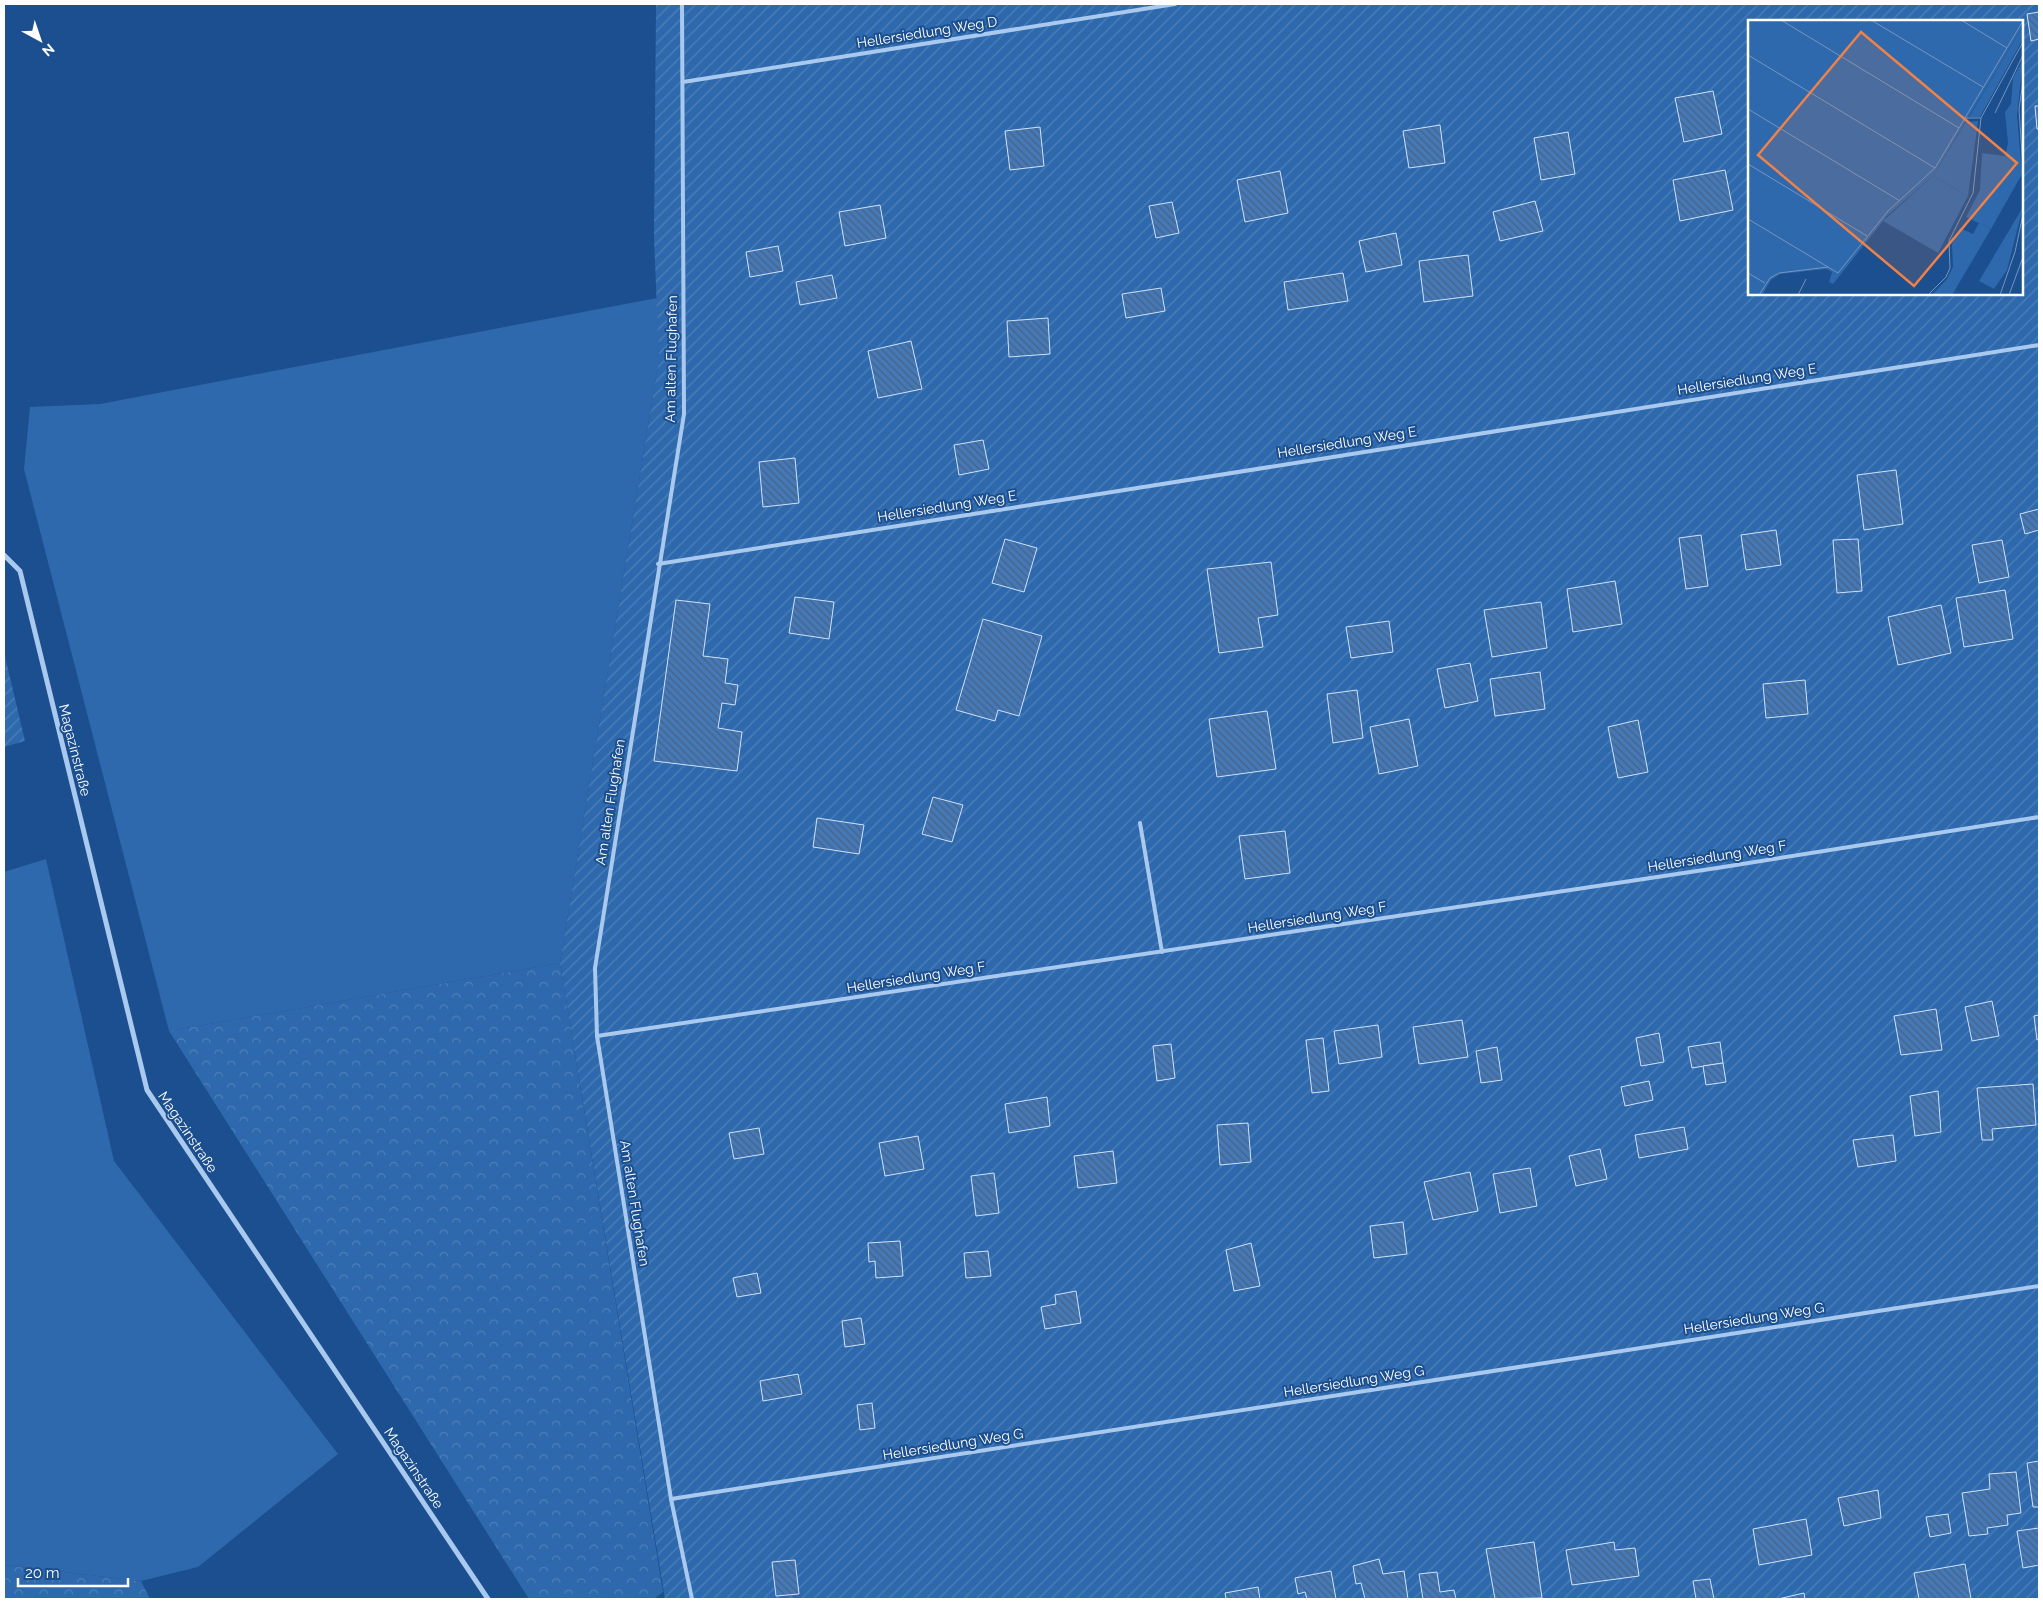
<svg xmlns="http://www.w3.org/2000/svg" width="2043" height="1603" viewBox="0 0 2043 1603" font-family="Raleway,sans-serif">
<defs>
<pattern id="forest-crowns" width="20" height="18" patternUnits="userSpaceOnUse" patternTransform="scale(1.25)"><rect width="20" height="18" fill="#2e69ad"/><path d="M2 6a3 3 0 1 1 6 0M12 15a3 3 0 1 1 6 0" fill="none" stroke="#4d80b9"/></pattern>
<pattern id="garden-furrows" width="10" height="10" patternUnits="userSpaceOnUse" patternTransform="scale(1.25)"><rect width="10" height="10" fill="#2e69ad"/><path d="M-1 1l2-2M0 10L10 0M9 11l2-2" fill="none" stroke="#4d80b9"/></pattern>
<pattern id="building-back-hatch" width="6" height="6" patternUnits="userSpaceOnUse" patternTransform="scale(1.25)"><rect width="6" height="6" fill="#4478b7"/><path d="M-1 5l2 2M0 0l6 6M5-1l2 2" fill="none" stroke="#486282"/></pattern>
</defs>
<rect width="100%" height="100%" fill="#1b4f8f"/>
<g fill="#2e69ad">
<polygon points="657,298 659,359 560,963 169,1031 24,469 30,407 100,404"/>
<polygon points="46,859 114,1161 338,1454 198,1567 141,1581 4,1565 4,872"/>
</g>
<g fill="url(#forest-crowns)">
<polygon points="560,963 663,1592 654,1599 529,1599 169,1031"/>
<polygon points="4,1565 141,1581 150,1599 4,1599"/>
</g>
<g fill="url(#garden-furrows)" fill-rule="evenodd">
<path d="M 656,4 L 2039,4 L 2039,1599 L 665,1599 L 560,963 L 659,359 L 654,238 ZM 1749,21 L 2022,21 L 2022,294 L 1749,294 Z"/>
<polygon points="4,652 25,741 4,747"/>
</g>
<g fill="url(#building-back-hatch)" stroke="#cfe3fa">
<polygon points="2039,12 2039,39 2031,41 2027,14"/>
<polygon points="1713,91 1722,134 1684,142 1675,98"/>
<polygon points="2035,106 2039,106 2039,129 2037,129"/>
<polygon points="1440,125 1445,163 1409,168 1403,131"/>
<polygon points="1040,127 1044,166 1010,170 1005,131"/>
<polygon points="1568,132 1575,174 1541,180 1534,138"/>
<polygon points="1725,170 1733,210 1680,221 1673,180"/>
<polygon points="1280,171 1288,213 1245,222 1237,180"/>
<polygon points="1535,201 1543,231 1500,241 1493,212"/>
<polygon points="1172,202 1179,233 1156,238 1149,206"/>
<polygon points="880,205 886,238 845,246 839,212"/>
<polygon points="1396,233 1402,265 1366,272 1359,241"/>
<polygon points="778,246 783,271 750,277 746,252"/>
<polygon points="1468,255 1473,296 1424,302 1419,261"/>
<polygon points="1343,273 1348,301 1288,310 1284,282"/>
<polygon points="832,275 837,298 800,305 796,282"/>
<polygon points="1161,288 1165,311 1126,318 1122,294"/>
<polygon points="1048,318 1050,354 1009,357 1007,321"/>
<polygon points="911,341 922,389 878,398 868,351"/>
<polygon points="983,440 989,469 959,475 954,445"/>
<polygon points="795,458 799,503 763,507 759,462"/>
<polygon points="1896,470 1903,524 1864,530 1857,475"/>
<polygon points="2039,509 2039,530 2025,534 2020,514"/>
<polygon points="1776,530 1781,565 1746,570 1741,535"/>
<polygon points="1701,535 1708,586 1686,589 1679,538"/>
<polygon points="1005,539 1037,548 1024,592 992,583"/>
<polygon points="1858,539 1862,591 1837,593 1833,540"/>
<polygon points="2002,540 2009,577 1979,583 1972,545"/>
<polygon points="1271,562 1278,615 1258,618 1263,647 1219,653 1207,569"/>
<polygon points="1615,581 1622,624 1573,632 1567,589"/>
<polygon points="2005,590 2013,639 1964,647 1956,598"/>
<polygon points="795,597 834,602 829,639 789,633"/>
<polygon points="676,600 710,604 703,656 728,659 725,683 738,685 735,705 722,703 718,728 742,732 737,771 654,761"/>
<polygon points="1541,602 1547,648 1492,657 1484,610"/>
<polygon points="1941,605 1951,653 1898,665 1888,617"/>
<polygon points="983,619 1042,636 1019,716 998,710 995,721 956,710"/>
<polygon points="1389,621 1393,652 1351,658 1346,627"/>
<polygon points="1470,663 1478,701 1445,708 1437,669"/>
<polygon points="1540,672 1545,709 1495,716 1490,679"/>
<polygon points="1805,680 1808,714 1766,718 1763,684"/>
<polygon points="1357,690 1363,738 1333,743 1327,694"/>
<polygon points="1267,711 1276,769 1217,777 1209,719"/>
<polygon points="1409,719 1418,766 1379,774 1370,727"/>
<polygon points="1638,720 1648,772 1618,778 1608,727"/>
<polygon points="933,797 963,805 952,842 922,834"/>
<polygon points="817,818 864,825 859,854 813,847"/>
<polygon points="1285,831 1290,873 1245,879 1239,836"/>
<polygon points="1992,1001 1999,1036 1972,1041 1965,1007"/>
<polygon points="1936,1009 1942,1050 1901,1055 1894,1016"/>
<polygon points="2039,1015 2039,1039 2037,1040 2034,1016"/>
<polygon points="1462,1020 1468,1057 1419,1064 1413,1027"/>
<polygon points="1378,1025 1382,1057 1339,1064 1334,1031"/>
<polygon points="1659,1033 1664,1062 1641,1066 1636,1038"/>
<polygon points="1323,1038 1329,1091 1312,1093 1306,1040"/>
<polygon points="1720,1042 1723,1063 1692,1068 1688,1047"/>
<polygon points="1171,1044 1175,1078 1157,1081 1153,1046"/>
<polygon points="1497,1047 1502,1080 1481,1083 1476,1051"/>
<polygon points="1723,1063 1726,1082 1706,1085 1703,1066"/>
<polygon points="1649,1081 1653,1100 1625,1106 1621,1087"/>
<polygon points="2033,1084 2036,1125 1992,1129 1993,1140 1982,1140 1977,1088"/>
<polygon points="1938,1091 1941,1132 1915,1136 1910,1096"/>
<polygon points="1047,1097 1050,1126 1009,1133 1005,1104"/>
<polygon points="1248,1123 1251,1162 1220,1165 1217,1125"/>
<polygon points="1684,1127 1688,1149 1639,1158 1635,1135"/>
<polygon points="759,1128 764,1154 734,1159 729,1133"/>
<polygon points="1893,1135 1896,1161 1858,1167 1853,1140"/>
<polygon points="918,1136 924,1169 885,1176 879,1143"/>
<polygon points="1600,1149 1607,1179 1576,1186 1569,1156"/>
<polygon points="1113,1151 1117,1183 1078,1188 1074,1156"/>
<polygon points="1530,1168 1537,1206 1500,1213 1493,1174"/>
<polygon points="1470,1172 1478,1211 1433,1220 1424,1182"/>
<polygon points="994,1173 999,1213 976,1216 971,1176"/>
<polygon points="1403,1222 1407,1254 1374,1258 1370,1226"/>
<polygon points="900,1241 903,1276 876,1278 875,1261 869,1262 868,1243"/>
<polygon points="1251,1243 1260,1286 1234,1291 1226,1250"/>
<polygon points="988,1251 991,1276 966,1278 964,1253"/>
<polygon points="757,1273 761,1293 737,1297 733,1278"/>
<polygon points="1076,1291 1081,1323 1045,1329 1041,1307 1056,1304 1055,1295"/>
<polygon points="861,1318 865,1344 845,1347 842,1321"/>
<polygon points="798,1374 802,1394 763,1401 760,1381"/>
<polygon points="872,1403 875,1428 860,1430 857,1405"/>
<polygon points="2039,1461 2039,1507 2033,1507 2027,1463"/>
<polygon points="2016,1472 2021,1513 2007,1515 2008,1525 1987,1528 1988,1534 1969,1536 1962,1493 1990,1489 1989,1474"/>
<polygon points="1878,1490 1881,1518 1844,1526 1838,1498"/>
<polygon points="1948,1514 1951,1533 1930,1537 1926,1517"/>
<polygon points="1806,1519 1812,1555 1759,1565 1753,1529"/>
<polygon points="2039,1528 2039,1565 2023,1568 2017,1531"/>
<polygon points="1534,1542 1542,1598 1495,1599 1486,1549"/>
<polygon points="1614,1542 1615,1550 1635,1548 1639,1576 1572,1585 1566,1550"/>
<polygon points="1379,1559 1383,1574 1404,1571 1408,1599 1365,1599 1361,1583 1356,1584 1353,1566"/>
<polygon points="795,1560 799,1594 776,1596 772,1562"/>
<polygon points="1965,1564 1971,1599 1919,1599 1914,1573"/>
<polygon points="1331,1571 1336,1599 1307,1599 1305,1592 1298,1594 1295,1578"/>
<polygon points="1437,1572 1440,1592 1454,1590 1456,1599 1423,1599 1419,1574"/>
<polygon points="1710,1579 1714,1599 1696,1599 1693,1581"/>
<polygon points="1258,1587 1260,1599 1226,1599 1225,1593"/>
<polygon points="1804,1593 1805,1599 1778,1599"/>
</g>
<g fill="none" stroke-linecap="round" stroke-linejoin="round">
<g stroke="#a9c9ee" stroke-width="4">
<polyline points="682,4 684,414 595,968 597,1036 671,1499 692,1599"/>
<polyline points="683,82 1175,4"/>
<polyline points="658,564 2039,345"/>
<polyline points="1140,823 1162,952"/>
<polyline points="597,1036 1717,868 2039,817"/>
<polyline points="671,1499 2039,1286"/>
</g>
<polyline stroke="#a9c9ee" stroke-width="5" points="4,555 20,571 147,1090 488,1599"/>
</g>
<g text-anchor="middle" stroke-width="4" stroke-linejoin="round" paint-order="stroke">
<g font-size="14" fill="#fff" stroke="#1b4f8f">
<text transform="translate(927 32) rotate(-9)" y="5">Hellersiedlung Weg D</text>
<text transform="translate(671 359) rotate(-89)" y="5">Am alten Flughafen</text>
<text transform="translate(1747 379) rotate(-9)" y="5">Hellersiedlung Weg E</text>
<text transform="translate(1347 442) rotate(-9)" y="5">Hellersiedlung Weg E</text>
<text transform="translate(947 506) rotate(-9)" y="5">Hellersiedlung Weg E</text>
<text transform="translate(75 750) rotate(76)" y="5">Magazinstraße</text>
<text transform="translate(610 802) rotate(-81)" y="5">Am alten Flughafen</text>
<text transform="translate(1717 856) rotate(-9)" y="5">Hellersiedlung Weg F</text>
<text transform="translate(1317 917) rotate(-9)" y="5">Hellersiedlung Weg F</text>
<text transform="translate(916 977) rotate(-9)" y="5">Hellersiedlung Weg F</text>
<text transform="translate(188 1132) rotate(56)" y="5">Magazinstraße</text>
<text transform="translate(635 1203) rotate(81)" y="5">Am alten Flughafen</text>
<text transform="translate(1754 1318) rotate(-9)" y="5">Hellersiedlung Weg G</text>
<text transform="translate(1354 1381) rotate(-9)" y="5">Hellersiedlung Weg G</text>
<text transform="translate(953 1444) rotate(-9)" y="5">Hellersiedlung Weg G</text>
<text transform="translate(414 1468) rotate(56)" y="5">Magazinstraße</text>
</g>
</g>
<g transform="translate(1748 20)">
<rect width="275" height="275" fill="#1b4f8f"/>
<path d="M 234,133 L 257,136 L 274,154 L 243,209 L 218,197 L 232,170 ZM 185,156 L 220,176 L 190,233 L 135,201 ZM 275,187 L 259,250 L 246,269 L 231,261 Z" fill="#2e69ad"/>
<path d="M 275,6 L 275,19 L 232,97 L 221,97 ZM 275,40 L 269,95 L 274,154 L 257,136 L 260,123 L 257,92 L 263,84 L 265,58 ZM 230,101 L 220,176 L 185,156 L 218,102 Z" fill="#2e69ad"/>
<path d="M 0,0 L 275,0 L 275,6 L 185,156 L 139,196 L 85,264 L 81,262 L 84,252 L 78,249 L 32,254 L 23,260 L 14,275 L 0,275 ZM 231,203 L 243,209 L 204,275 L 184,275 L 199,259 L 205,247 L 204,224 L 212,208 L 225,214 Z" fill="#2e69ad"/>
<path fill="none" stroke="#7695bc" stroke-width="1" d="M 33,0 L 211,108M 123,0 L 235,67M 213,0 L 259,28M 0,35 L 187,148M 275,61 L 271,89 L 275,149M 0,89 L 152,181M 247,93 L 275,35M 217,98 L 233,98M 0,144 L 119,216M 0,199 L 90,253 L 140,191 L 187,148 L 275,1M 0,253 L 17,263M 11,275 L 22,258 L 31,253 L 80,247M 50,275 L 58,259M 180,275 L 198,257 L 202,248 L 201,221 L 225,173 L 233,98 L 275,22M 252,275 L 267,232 L 275,194M 261,275 L 275,237"/>
<path fill="#ee8249" fill-opacity="0.15" stroke="#ee8249" stroke-width="2.5" d="M 113,12 L 269,143 L 166,266 L 10,135 Z"/>
<rect width="275" height="275" fill="none" stroke="#fff" stroke-width="2.5"/>
</g>
<rect width="2043" height="1603" fill="none" stroke="#ffffff" stroke-width="10"/>
<g transform="translate(40 40) rotate(140)" stroke="#1b4f8f" stroke-width="4" paint-order="stroke">
<path d="M0-4L9 19L0 12L-9 19Z" fill="#ffffff"/>
<text y="-8" font-size="14" font-weight="bold" text-anchor="middle" fill="#ffffff">N</text>
</g>
<path d="M18 1578v8h110v-8" fill="none" stroke="#ffffff" stroke-width="2.5"/>
<text x="25" y="1578" font-size="15" fill="#ffffff" stroke="#1b4f8f" stroke-width="4" paint-order="stroke">20 m</text>
</svg>
